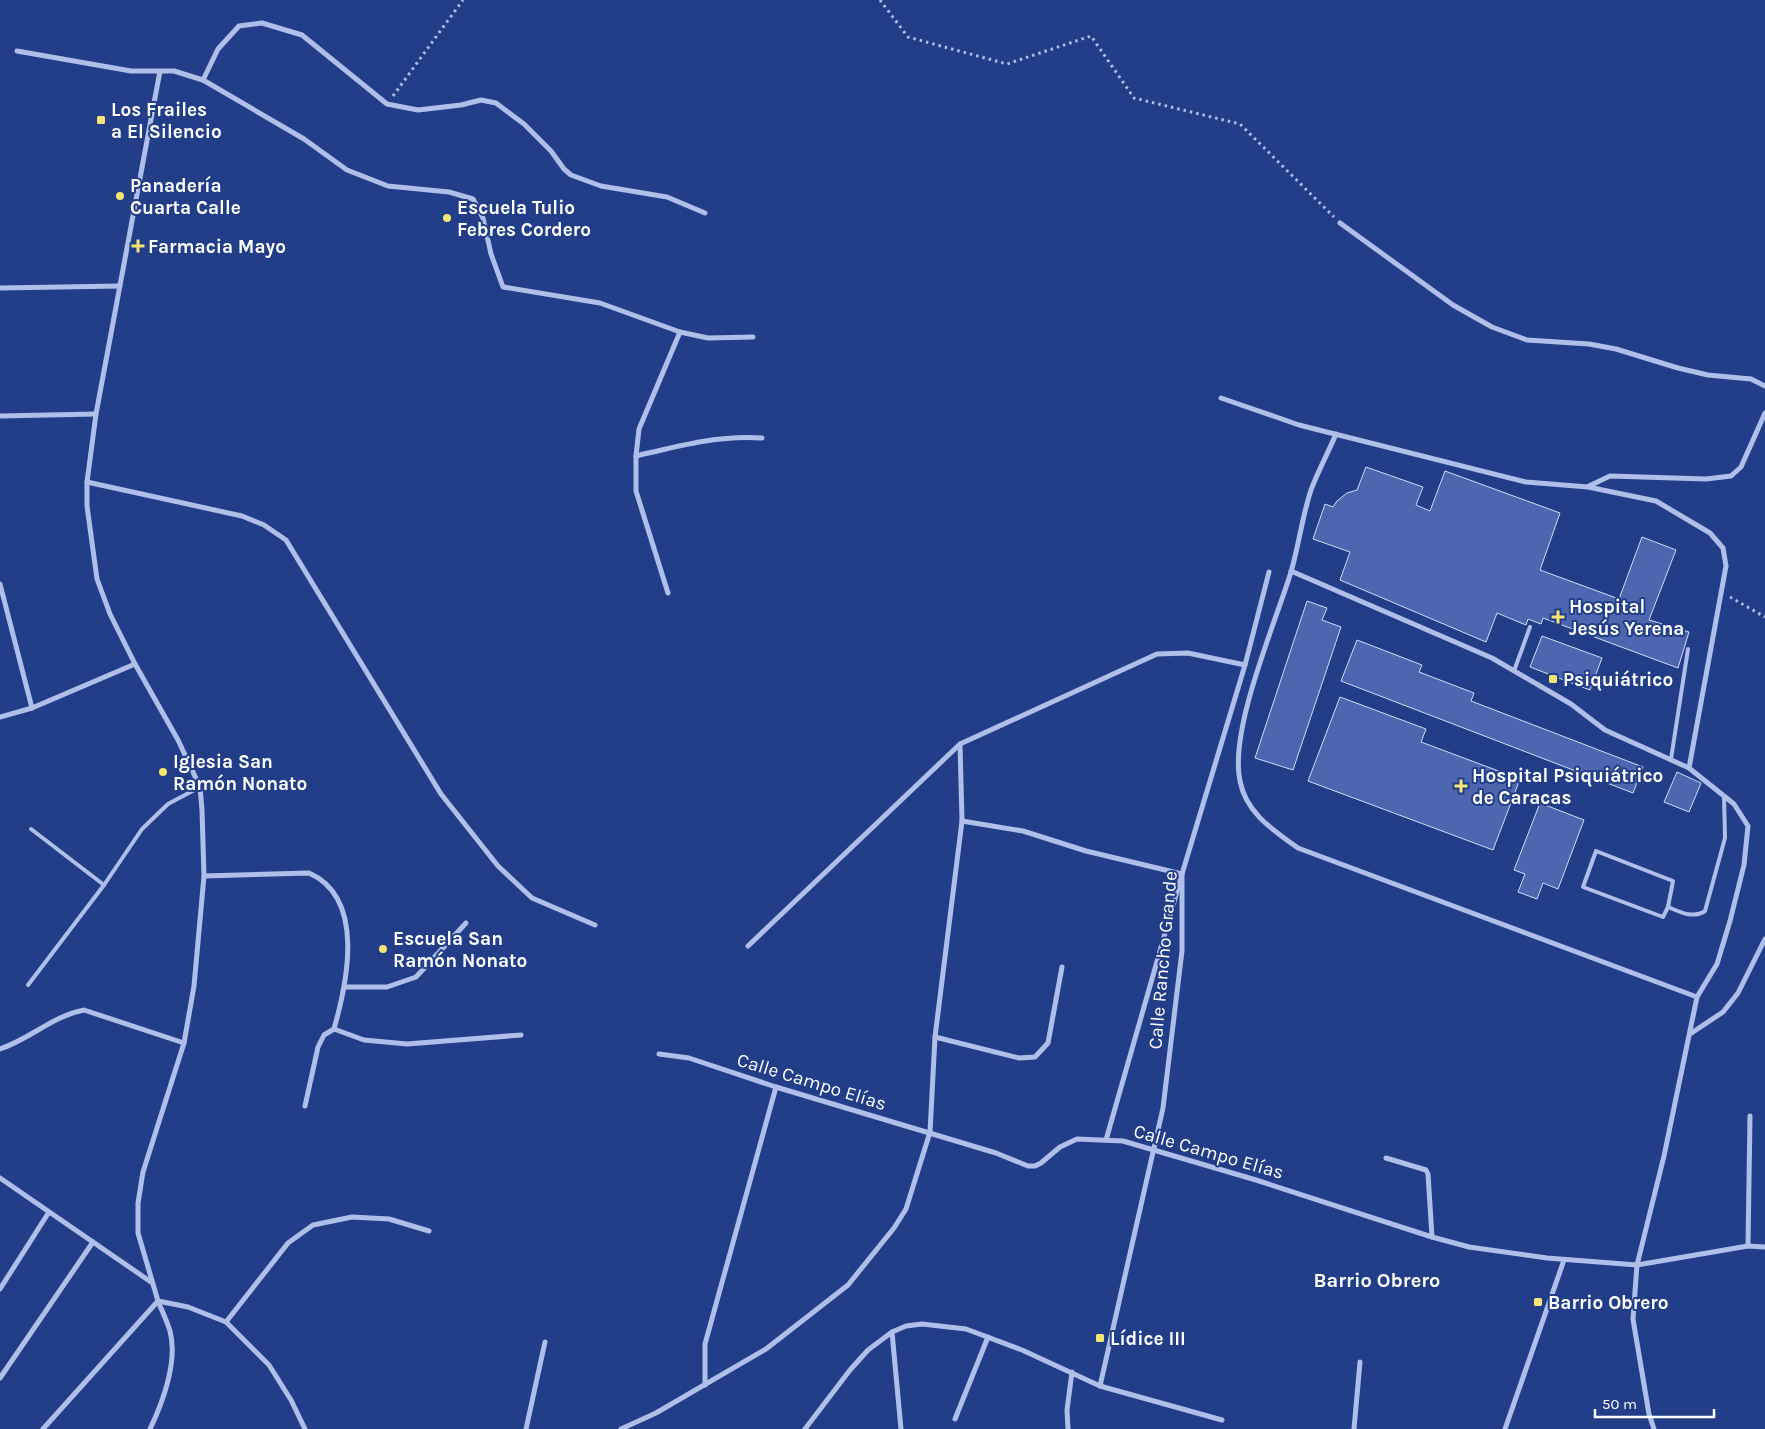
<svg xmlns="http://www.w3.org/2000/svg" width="1765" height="1429" viewBox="0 0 1765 1429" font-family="Karla,sans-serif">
<rect width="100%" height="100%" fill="#233e88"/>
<g fill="#4c67b0" stroke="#d3ddf7">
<polygon points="1366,467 1423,487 1416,505 1430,511 1445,471 1560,513 1540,570 1619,599 1642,537 1676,550 1649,620 1689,632 1678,668 1543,618 1541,624 1528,619 1526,625 1497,613 1486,642 1340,580 1350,552 1313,539 1325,504 1333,507 1337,501 1347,493 1357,490"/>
<polygon points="1307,601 1327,608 1322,620 1341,627 1293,770 1255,758"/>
<polygon points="1542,636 1602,658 1590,690 1530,667"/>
<polygon points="1357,640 1422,665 1419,672 1474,693 1471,701 1643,767 1633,793 1341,681"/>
<polygon points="1340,697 1426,729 1421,742 1520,779 1493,850 1308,781"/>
<polygon points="1677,772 1701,783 1689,812 1664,802"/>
<polygon points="1540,803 1584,820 1558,889 1543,883 1537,899 1518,892 1525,874 1514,870"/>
</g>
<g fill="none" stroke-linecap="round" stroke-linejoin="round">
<g stroke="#afbfe9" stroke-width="3" stroke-dasharray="2.5 4" stroke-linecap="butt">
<polyline points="880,0 908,37 1007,64 1091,36 1134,98 1240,124 1334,217"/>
<polyline points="393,96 463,0"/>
<polyline points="1730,597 1765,617"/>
</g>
<g stroke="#afbfe9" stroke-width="4">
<polyline points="1514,671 1530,627"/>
<polyline points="1671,759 1688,649"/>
<polyline points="31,829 104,885"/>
<polygon points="1596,851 1673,881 1668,907 1663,917 1583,887"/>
<path d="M 1668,907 C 1680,912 1693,919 1705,911 L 1725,838 L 1724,796"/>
<polyline points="28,985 104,885 142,829 168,804 200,787"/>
</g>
<g stroke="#afbfe9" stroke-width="5">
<polyline points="17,51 131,71 174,71 203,80 304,139 347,170 388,186 449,192 473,199 483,218 491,254 503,287 600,303 680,332 708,338 753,337"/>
<polyline points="160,71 96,414 87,482 87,506 97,579 110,614 135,664 178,740 200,787 202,810 204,876 194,986 184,1043 143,1172 138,1203 138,1233 158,1301 188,1307 226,1322 269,1365 291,1400 305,1429"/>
<polyline points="203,80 218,49 239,26 262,23 302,35 387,104 418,110 461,105 481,100 496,103 524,124 551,151 564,169 571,175 601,186 667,197 705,213"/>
<polyline points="1340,223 1453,305 1492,327 1527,340 1589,344 1616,349 1678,368 1708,375 1751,379 1765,386"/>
<polyline points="0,288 120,286"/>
<polyline points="1221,398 1299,425 1526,482 1588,487 1656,501 1710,533 1723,548 1726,566 1689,768"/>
<polyline points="0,416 96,414"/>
<path d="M 1336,434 C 1328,453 1318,471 1311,490 C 1302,517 1299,545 1291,572 C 1275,624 1229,730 1240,781 C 1246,813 1273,830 1298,848 L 1697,997"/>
<path d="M 636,456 C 678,446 718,435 762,438"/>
<polyline points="87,482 242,516 264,525 286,540 441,794 498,866 532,898 595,925"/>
<polyline points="1589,486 1610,476 1706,479 1731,476 1741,467 1765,413"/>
<polyline points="1291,571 1492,658 1571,704 1605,730 1689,768 1734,804 1748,826 1744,865 1730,921 1717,964 1697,997 1664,1156 1637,1265 1633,1319 1649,1414 1654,1429"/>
<polyline points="0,584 32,708"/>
<polyline points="668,593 636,491 636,456 639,429 680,332"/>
<polyline points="0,717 32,708 135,664"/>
<polyline points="962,821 1023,831 1086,851 1182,874 1106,1140"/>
<path d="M 204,876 L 309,873 C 366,898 347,983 334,1029 L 324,1035 L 318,1047 L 305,1106"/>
<polyline points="748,946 960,744 1157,654 1188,653 1245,665"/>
<polyline points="346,987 387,987 416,977 466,923"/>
<polyline points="334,1029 364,1040 407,1044 521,1035"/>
<polyline points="1690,1034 1723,1012 1738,993 1765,939"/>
<polyline points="935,1037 1019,1058 1035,1057 1048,1043 1062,967"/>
<path d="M 0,1049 C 30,1039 53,1016 84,1010 L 184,1043"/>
<polyline points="659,1054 689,1058 776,1087 996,1153 1028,1166 1035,1166 1041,1163 1060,1147 1077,1139 1123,1141 1256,1180 1432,1237 1469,1247 1547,1258 1637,1265 1748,1246 1765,1247"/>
<polyline points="1386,1158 1426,1170 1428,1174 1432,1237"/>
<polyline points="0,1178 151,1282"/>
<polyline points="1748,1246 1750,1116"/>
<polyline points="0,1289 49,1212"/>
<polyline points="226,1322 288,1243 313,1225 352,1217 389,1219 429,1231"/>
<polyline points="892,1332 901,1429"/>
<polyline points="0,1378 93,1242"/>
<polyline points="705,1385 705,1344 776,1087"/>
<polyline points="1100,1386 1163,1108 1182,951 1182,874 1245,665 1269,572"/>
<polyline points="955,1419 988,1337"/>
<path d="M 43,1429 L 158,1301 C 162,1311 167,1321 170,1331 C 178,1361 163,1402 150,1429"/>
<polyline points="526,1429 545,1342"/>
<polyline points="621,1429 656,1413 766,1349 848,1285 894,1228 906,1209 930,1132 935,1037 962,821 960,744"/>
<polyline points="805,1429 850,1370 868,1350 892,1332 906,1326 922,1324 966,1329 1022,1350 1100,1386 1222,1420"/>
<polyline points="1068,1429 1067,1410 1072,1372"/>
<polyline points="1354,1429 1360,1362"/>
<polyline points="1505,1429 1564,1260"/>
</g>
</g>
<g fill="#f4e672" stroke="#233e88" stroke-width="2">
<rect x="96" y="115" width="10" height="10" rx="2.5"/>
<circle cx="120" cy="196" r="5"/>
<circle cx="447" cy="218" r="5"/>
<path d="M135.5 238.5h5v5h5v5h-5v5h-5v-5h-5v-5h5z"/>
<path d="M1555.5 609.5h5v5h5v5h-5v5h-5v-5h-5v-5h5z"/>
<rect x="1548" y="674" width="10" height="10" rx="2.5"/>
<circle cx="163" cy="772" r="5"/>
<path d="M1458.5 778.5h5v5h5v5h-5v5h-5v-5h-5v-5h5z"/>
<circle cx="383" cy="949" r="5"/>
<rect x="1533" y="1297" width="10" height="10" rx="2.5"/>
<rect x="1095" y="1333" width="10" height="10" rx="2.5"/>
</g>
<g text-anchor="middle" stroke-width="4" stroke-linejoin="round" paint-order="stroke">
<g font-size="19" font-weight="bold" fill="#fff" stroke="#233e88" text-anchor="start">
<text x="111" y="116">Los Frailes<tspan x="111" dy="22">a El Silencio</tspan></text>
<text x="130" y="192">Panadería<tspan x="130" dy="22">Cuarta Calle</tspan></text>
<text x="457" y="214">Escuela Tulio<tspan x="457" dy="22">Febres Cordero</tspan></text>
<text x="148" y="253">Farmacia Mayo</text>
<text x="1569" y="613">Hospital<tspan x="1569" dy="22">Jesús Yerena</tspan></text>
<text x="1563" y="686">Psiquiátrico</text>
<text x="173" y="768">Iglesia San<tspan x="173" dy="22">Ramón Nonato</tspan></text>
<text x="1472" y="782">Hospital Psiquiátrico<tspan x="1472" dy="22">de Caracas</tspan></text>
<text x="393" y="945">Escuela San<tspan x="393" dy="22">Ramón Nonato</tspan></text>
<text x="1548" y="1309">Barrio Obrero</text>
<text x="1110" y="1345">Lídice III</text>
</g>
<g font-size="19" fill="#fff" stroke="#233e88">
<text transform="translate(1162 960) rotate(-85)" y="7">Calle Rancho Grande</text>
<text transform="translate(812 1081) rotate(17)" y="7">Calle Campo Elías</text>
<text transform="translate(1209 1151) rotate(16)" y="7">Calle Campo Elías</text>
</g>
<g font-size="20" font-weight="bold" fill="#fff" stroke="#233e88">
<text x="1377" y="1287">Barrio Obrero</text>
</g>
</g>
<path d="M1595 1409v8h119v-8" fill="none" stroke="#ffffff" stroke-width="2.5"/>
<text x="1602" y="1409" font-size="15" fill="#ffffff" stroke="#233e88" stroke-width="4" paint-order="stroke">50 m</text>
</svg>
